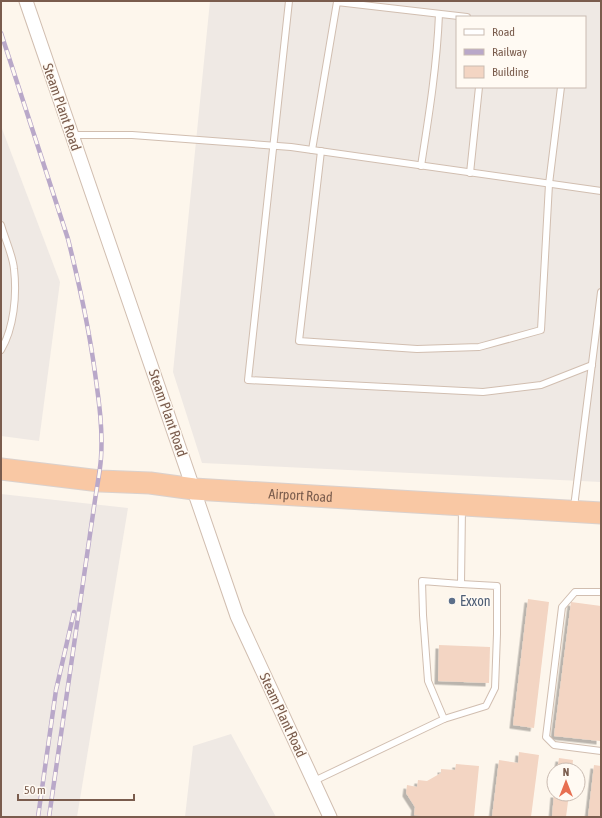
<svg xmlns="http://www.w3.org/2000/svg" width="602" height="818" viewBox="0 0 602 818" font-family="'Asap Condensed',sans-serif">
<defs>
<filter id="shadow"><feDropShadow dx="-3.5" dy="3.5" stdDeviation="0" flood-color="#0004"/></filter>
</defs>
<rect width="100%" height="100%" fill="#fdf6ec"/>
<g fill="#efe9e4" fill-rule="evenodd">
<path d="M 210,1 L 601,1 L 601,482 L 202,463 L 173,372 ZM 457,17 L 585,17 L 585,87 L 457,87 Z"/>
<polygon points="1,126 60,282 39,441 1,436"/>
<polygon points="1,494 128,508 77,817 1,817"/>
<polygon points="231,734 276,817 185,817 193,746"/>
</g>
<g fill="#f3d5c3" filter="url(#shadow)">
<polygon points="528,599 549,602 534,728 513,725"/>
<polygon points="571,602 601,606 600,741 554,736"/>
<polygon points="439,645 490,647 489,683 438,681"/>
<polygon points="519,752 539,755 531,817 492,817 499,760 518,763"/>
<polygon points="559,758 573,760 572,770 557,770"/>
<polygon points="456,764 479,766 474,817 420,817 421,816 414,815 415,807 406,793 407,785 417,787 418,780 427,781 441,773 441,769 455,770"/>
<polygon points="594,765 601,766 601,817 588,817"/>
<polygon points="554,794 569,794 566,817 552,817"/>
</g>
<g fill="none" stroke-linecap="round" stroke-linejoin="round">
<defs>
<g id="service">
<polyline points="289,1 248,380 483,392 541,385 592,365"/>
<polyline points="72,135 132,135 291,147 601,191"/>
<polyline points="312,150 337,2 467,17"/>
<polyline points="321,151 299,341 417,349 479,347 541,330 549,184 561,87"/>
<path d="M 421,166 C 429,115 437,65 439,14"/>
<polyline points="470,173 479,87"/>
<path d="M 1,225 C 5,239 13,256 14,269 C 17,295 14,328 1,350"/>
<polyline points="574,507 601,292"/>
<polyline points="601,592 575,592 562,607 546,737 554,745 601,751"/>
<polyline points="444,719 486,706 495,688 497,634 497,586 461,584"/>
<polyline points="314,781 444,719 428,681 423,615 422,581 461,584 462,508"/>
</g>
<polyline id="minor" points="26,1 237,616 330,817"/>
<g id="trunk">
<path id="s1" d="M 1,469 L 100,481 L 150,483 L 194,489 L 601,513"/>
</g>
</defs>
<use href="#service" stroke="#d1beb0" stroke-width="8"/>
<use href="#minor" stroke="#d1beb0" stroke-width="15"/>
<use href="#trunk" stroke="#dad1cd" stroke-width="23"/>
<use href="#service" stroke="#fff" stroke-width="6"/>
<use href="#minor" stroke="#fff" stroke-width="13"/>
<use href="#trunk" stroke="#f9c8a4" stroke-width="21"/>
<defs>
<g id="rail">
<path d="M 1,33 L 68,239 C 79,283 89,328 95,373 C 99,401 103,430 101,458 C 100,472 97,486 95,500 L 49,817"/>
<polyline points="38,817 56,690 74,612"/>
</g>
</defs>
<use href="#rail" stroke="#b9a8c9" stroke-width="4.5"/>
<use href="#rail" stroke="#fffaf3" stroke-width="3" stroke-dasharray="9" stroke-linecap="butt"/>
</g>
<circle fill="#5c6f8a" stroke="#fffaf3" stroke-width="1.5" cx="452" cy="601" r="4"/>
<g text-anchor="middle" stroke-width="3" stroke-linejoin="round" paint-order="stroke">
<g font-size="14" fill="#7a5c4d" stroke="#fffaf3">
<text transform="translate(62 107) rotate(71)" y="5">Steam Plant Road</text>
<text transform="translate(168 413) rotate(71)" y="5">Steam Plant Road</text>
<text dy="5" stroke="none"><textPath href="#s1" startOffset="301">Airport Road</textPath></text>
<text transform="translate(283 715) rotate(65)" y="5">Steam Plant Road</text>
</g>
<g font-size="14" fill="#4e5e75" stroke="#fffaf3" text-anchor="start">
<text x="460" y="606">Exxon</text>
</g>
</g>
<rect width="602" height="818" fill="none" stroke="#7a5c4d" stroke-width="4"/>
<rect x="456" y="16" width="130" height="72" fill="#fffaf3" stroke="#cabbb1"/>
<rect x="464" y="29" width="20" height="6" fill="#ffffff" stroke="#cabbb1"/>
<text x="492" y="36" font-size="12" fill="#7a5c4d">Road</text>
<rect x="464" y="49" width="20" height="6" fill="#b9a8c9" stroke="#cabbb1"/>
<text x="492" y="56" font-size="12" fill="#7a5c4d">Railway</text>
<rect x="464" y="66" width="20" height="12" fill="#f3d5c3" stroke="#cabbb1"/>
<text x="492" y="76" font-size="12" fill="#7a5c4d">Building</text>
<g transform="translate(566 782)"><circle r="19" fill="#fffaf3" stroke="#cabbb1"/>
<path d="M0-3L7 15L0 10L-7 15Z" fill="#e76f51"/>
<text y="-6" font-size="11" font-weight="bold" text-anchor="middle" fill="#7a5c4d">N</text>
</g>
<path d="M18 794v6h116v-6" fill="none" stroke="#7a5c4d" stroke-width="2"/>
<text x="24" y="794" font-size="12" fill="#7a5c4d" stroke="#fffaf3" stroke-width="3" paint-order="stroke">50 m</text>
</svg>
